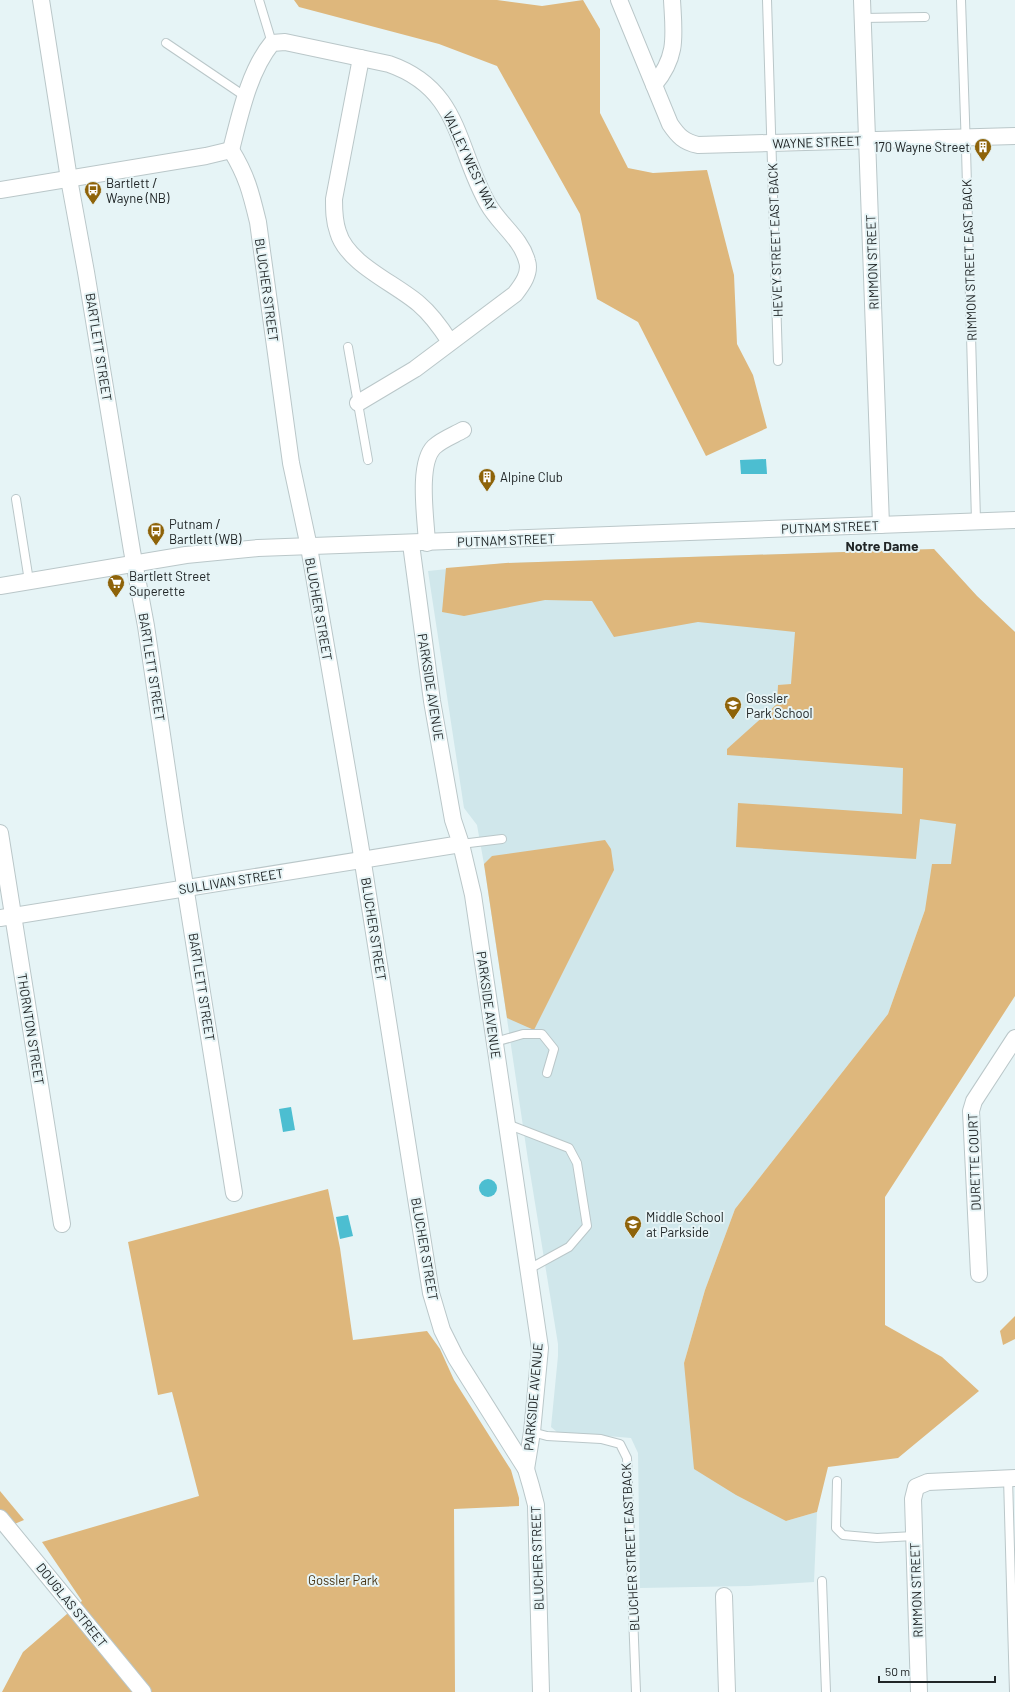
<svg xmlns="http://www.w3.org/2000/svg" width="1015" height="1692" viewBox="0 0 1015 1692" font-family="Barlow,sans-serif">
<rect width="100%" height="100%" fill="#e6f4f6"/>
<polygon fill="#d0e7eb" points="934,549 977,596 1015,632 1015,882 925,910 888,1014 735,1209 705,1290 684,1363 786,1521 817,1512 814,1582 749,1586 640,1588 638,1453 631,1438 557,1432 551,1427 558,1356 558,1344 528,1160 484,864 477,825 464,808 428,571 506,563"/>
<g fill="#deb77c">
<polygon points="294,0 497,0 542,6 583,0 600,29 600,113 628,168 653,173 707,170 734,275 737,344 753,375 767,428 706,456 638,322 597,299 580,214 497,66 439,44 299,7"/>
<polygon points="934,549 977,596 1015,632 1015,996 885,1197 885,1325 942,1357 979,1391 898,1458 828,1467 817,1512 786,1521 736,1495 694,1469 684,1363 705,1290 735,1209 888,1014 925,910 932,864 951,864 956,824 920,819 916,859 736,847 738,803 902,814 903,768 727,755 727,749 777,704 778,685 791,684 795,632 698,622 614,637 592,601 545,600 464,616 442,612 446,568 506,563"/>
<polygon points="605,840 611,849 614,870 534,1030 507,1018 484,864 492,856"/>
<polygon points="328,1189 340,1248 353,1340 427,1331 440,1349 454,1380 511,1470 519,1498 519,1506 454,1509 455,1692 2,1692 23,1652 82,1601 42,1542 199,1496 172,1392 158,1395 128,1242"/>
<polygon points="1015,1316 1015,1339 1003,1345 1000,1331"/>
<polygon points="0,1491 24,1520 0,1530"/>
</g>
<g fill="#4cbed1">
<polygon points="766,459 767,474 741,474 740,460"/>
<polygon points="291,1107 295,1130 283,1132 279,1109"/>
<circle cx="488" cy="1188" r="9"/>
<polygon points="348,1215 353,1236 340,1239 336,1217"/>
</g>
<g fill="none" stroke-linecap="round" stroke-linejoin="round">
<defs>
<g id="service">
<polyline points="259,0 272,43"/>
<polyline points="767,0 778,361"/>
<polyline points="961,0 966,149 976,521"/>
<polyline points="863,18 925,17"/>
<polyline points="166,43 246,97"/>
<polyline points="348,347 368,460"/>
<polyline points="16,499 29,581"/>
<polyline points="461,844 502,839"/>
<polyline points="495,1042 523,1034 542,1034 554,1049 547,1073"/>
<polyline points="507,1124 569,1148 577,1163 587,1226 569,1247 529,1269"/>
<polyline points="532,1432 547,1436 601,1439 620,1444 627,1458 636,1692"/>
<polyline points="1008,1478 1014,1692"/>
<polyline points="837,1481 836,1528 843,1535 877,1538 914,1536"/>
<polyline points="822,1581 826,1692"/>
</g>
<g id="minor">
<polyline points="41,0 69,179 86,272 132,551 146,626 175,823 234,1193"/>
<path d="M 619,0 L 670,124 C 678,136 684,142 698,145 L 1015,136"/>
<polyline points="862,0 881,525"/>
<path d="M 361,58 L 334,199 C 334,210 334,221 338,232 C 347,264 395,283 419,304 C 432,315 441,328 450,342"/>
<path d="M 654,85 C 678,56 674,36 672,0"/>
<path d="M 231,150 C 247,176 251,193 258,222 L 291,463 L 309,547 L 360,844 L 431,1293 L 442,1330 L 456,1358 L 526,1469 L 531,1486 L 536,1505 L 541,1692"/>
<path d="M 231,150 C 240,115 249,71 272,43 L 285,42 L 389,64 C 461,89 456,148 488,204 C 499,224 521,238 527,261 C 531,273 522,285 515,294 L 415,369 L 358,403"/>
<polyline points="0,190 206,156 231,150"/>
<path d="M 427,543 C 426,520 417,464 434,447 C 441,440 454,435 463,430"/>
<polyline points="411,544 432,701 453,820 461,844 473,895 540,1348 532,1432 526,1469"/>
<polyline points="0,586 186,555 258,548 1015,520"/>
<polyline points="0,833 62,1224"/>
<polyline points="0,918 461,844"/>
<polyline points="979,1274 971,1111 974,1101 1015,1038"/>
<polyline points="0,1518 143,1692"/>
<polyline points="724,1596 727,1692"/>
<polyline points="919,1692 913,1499 916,1487 928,1482 1015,1478"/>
</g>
</defs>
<use href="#service" stroke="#bac7c9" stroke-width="10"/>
<use href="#minor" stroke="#bac7c9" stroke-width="18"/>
<use href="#service" stroke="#fff" stroke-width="8"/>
<use href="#minor" stroke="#fff" stroke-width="16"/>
</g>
<defs>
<symbol id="building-pin" viewBox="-11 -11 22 30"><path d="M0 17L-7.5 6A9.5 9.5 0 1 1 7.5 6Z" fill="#8e6309" stroke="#e6f4f6"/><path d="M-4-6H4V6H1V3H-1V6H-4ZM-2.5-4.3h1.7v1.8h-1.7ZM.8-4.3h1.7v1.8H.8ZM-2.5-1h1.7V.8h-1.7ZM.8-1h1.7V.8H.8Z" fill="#fff"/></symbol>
<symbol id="bus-pin" viewBox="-11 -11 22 30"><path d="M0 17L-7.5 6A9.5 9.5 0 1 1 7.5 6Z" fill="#8e6309" stroke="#e6f4f6"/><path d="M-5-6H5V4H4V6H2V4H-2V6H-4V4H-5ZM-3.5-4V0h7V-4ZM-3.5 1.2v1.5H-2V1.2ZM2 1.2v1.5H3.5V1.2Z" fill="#fff"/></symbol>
<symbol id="supermarket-pin" viewBox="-11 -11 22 30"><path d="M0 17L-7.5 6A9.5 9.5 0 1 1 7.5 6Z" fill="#8e6309" stroke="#e6f4f6"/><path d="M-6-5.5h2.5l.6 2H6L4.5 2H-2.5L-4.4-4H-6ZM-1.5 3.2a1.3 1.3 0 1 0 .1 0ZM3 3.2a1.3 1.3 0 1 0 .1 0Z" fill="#fff"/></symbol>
<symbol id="school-pin" viewBox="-11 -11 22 30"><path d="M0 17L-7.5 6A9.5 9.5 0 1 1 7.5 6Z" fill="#8e6309" stroke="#e6f4f6"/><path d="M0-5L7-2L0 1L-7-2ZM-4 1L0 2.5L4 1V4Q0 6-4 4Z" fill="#fff"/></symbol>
</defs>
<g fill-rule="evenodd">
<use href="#building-pin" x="973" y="137" width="20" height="27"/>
<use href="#bus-pin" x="83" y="180" width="20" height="27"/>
<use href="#building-pin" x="477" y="467" width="20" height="27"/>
<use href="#bus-pin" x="146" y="521" width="20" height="27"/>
<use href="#supermarket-pin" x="106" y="573" width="20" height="27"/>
<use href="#school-pin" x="723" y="695" width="20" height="27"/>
<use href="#school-pin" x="623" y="1214" width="20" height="27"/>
</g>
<g text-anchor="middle" stroke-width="4" stroke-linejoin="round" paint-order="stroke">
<g font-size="13" fill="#212627" stroke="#e6f4f6">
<text transform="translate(817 142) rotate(-2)" y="5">WAYNE STREET</text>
<text transform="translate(470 161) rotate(65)" y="5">VALLEY WEST WAY</text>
<text transform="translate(775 240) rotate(-92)" y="5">HEVEY STREET EAST BACK</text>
<text transform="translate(969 260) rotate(-92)" y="5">RIMMON STREET EAST BACK</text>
<text transform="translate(872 262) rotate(-92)" y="5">RIMMON STREET</text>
<text transform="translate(267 290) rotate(82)" y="5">BLUCHER STREET</text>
<text transform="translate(99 347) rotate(81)" y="5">BARTLETT STREET</text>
<text transform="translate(830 527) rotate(-2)" y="5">PUTNAM STREET</text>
<text transform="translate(506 540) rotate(-2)" y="5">PUTNAM STREET</text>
<text transform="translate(319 609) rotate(80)" y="5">BLUCHER STREET</text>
<text transform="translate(152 667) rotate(81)" y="5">BARTLETT STREET</text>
<text transform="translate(431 687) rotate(81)" y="5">PARKSIDE AVENUE</text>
<text transform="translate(231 881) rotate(-9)" y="5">SULLIVAN STREET</text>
<text transform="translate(374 929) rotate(81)" y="5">BLUCHER STREET</text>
<text transform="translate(202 987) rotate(81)" y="5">BARTLETT STREET</text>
<text transform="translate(489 1005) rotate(82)" y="5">PARKSIDE AVENUE</text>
<text transform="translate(31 1029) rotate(81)" y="5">THORNTON STREET</text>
<text transform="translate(974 1162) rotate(-92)" y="5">DURETTE COURT</text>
<text transform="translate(425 1249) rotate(80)" y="5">BLUCHER STREET</text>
<text transform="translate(533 1397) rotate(-85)" y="5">PARKSIDE AVENUE</text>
<text transform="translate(630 1547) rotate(-93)" y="5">BLUCHER STREET EASTBACK</text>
<text transform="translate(537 1558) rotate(-92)" y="5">BLUCHER STREET</text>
<text transform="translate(916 1590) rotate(-92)" y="5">RIMMON STREET</text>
<text transform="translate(72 1605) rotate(51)" y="5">DOUGLAS STREET</text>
</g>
<g font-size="13" fill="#212627" stroke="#e6f4f6" text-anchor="start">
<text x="970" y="152" text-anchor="end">170 Wayne Street</text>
<text x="106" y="188">Bartlett /<tspan x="106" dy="15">Wayne (NB)</tspan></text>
<text x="500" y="482">Alpine Club</text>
<text x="169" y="529">Putnam /<tspan x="169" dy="15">Bartlett (WB)</tspan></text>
<text x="129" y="581">Bartlett Street<tspan x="129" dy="15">Superette</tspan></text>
<text x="746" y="703">Gossler<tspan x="746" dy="15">Park School</tspan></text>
<text x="646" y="1222">Middle School<tspan x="646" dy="15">at Parkside</tspan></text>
</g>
<g font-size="13" fill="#493616" stroke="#e6f4f6">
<text x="343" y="1585">Gossler Park</text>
</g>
<g font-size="14" font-weight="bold" fill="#212627" stroke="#e6f4f6">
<text x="882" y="551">Notre Dame</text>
</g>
</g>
<path d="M879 1676v6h116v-6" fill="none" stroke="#212627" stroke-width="2"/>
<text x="885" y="1676" font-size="12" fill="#212627" stroke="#e6f4f6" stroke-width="3" paint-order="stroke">50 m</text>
</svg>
